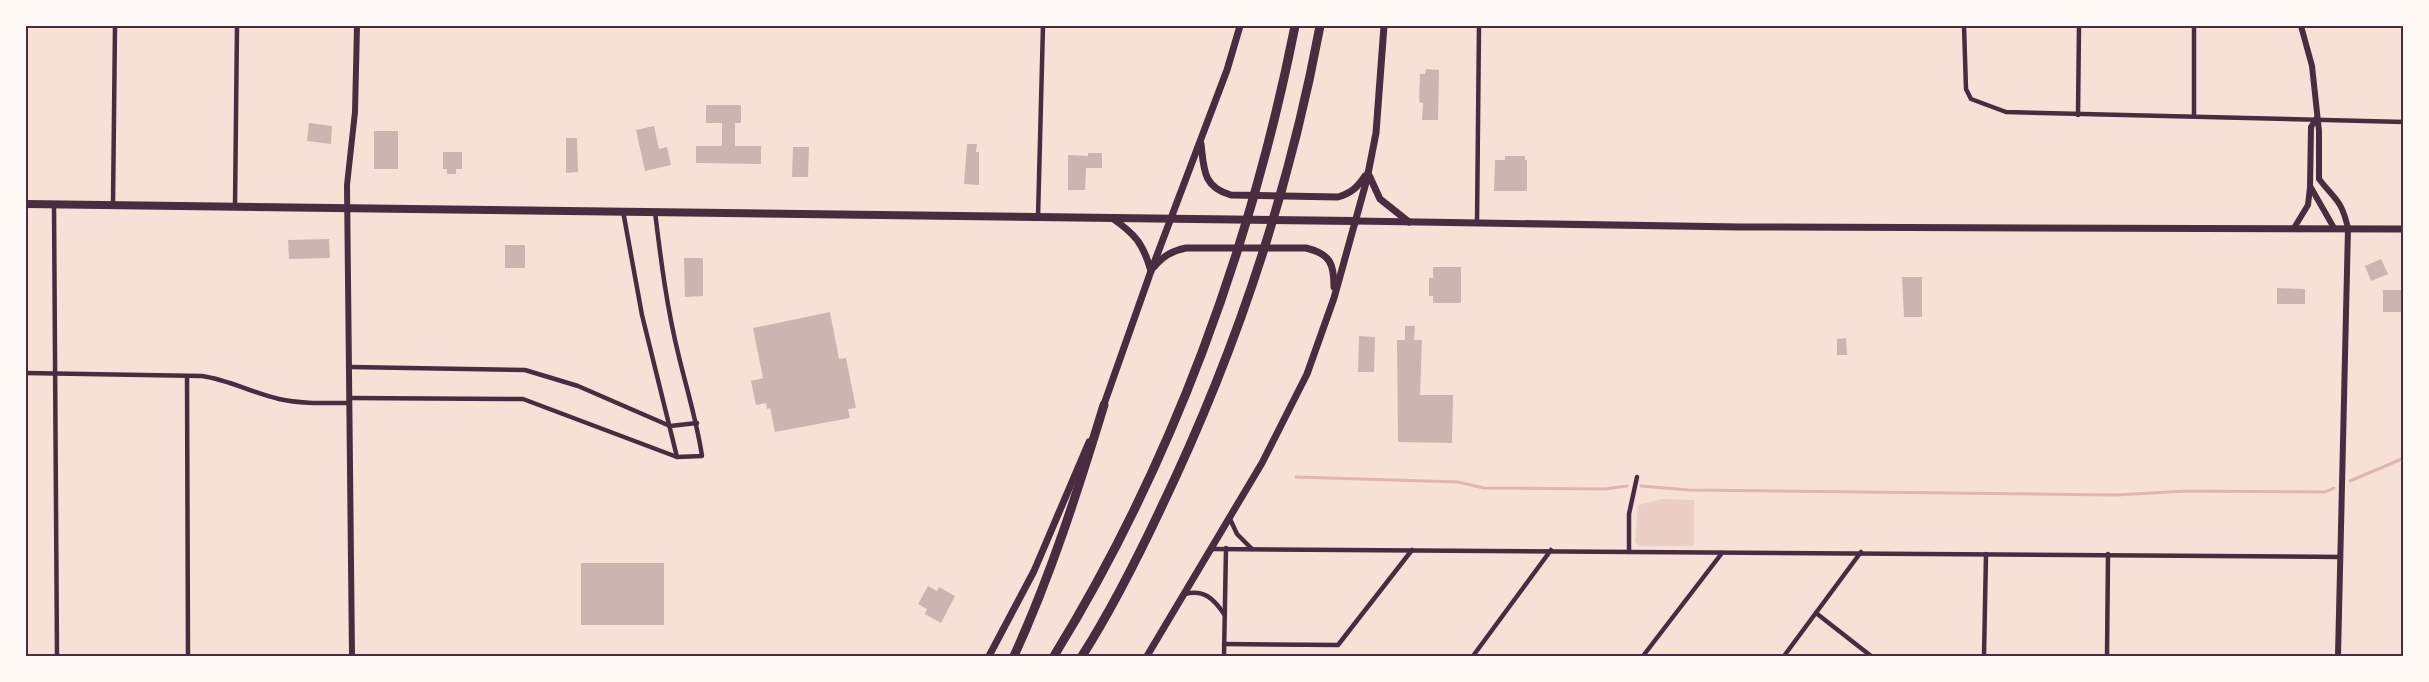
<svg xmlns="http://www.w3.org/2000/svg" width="2429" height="682" viewBox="0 0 2429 682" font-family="Rubik,sans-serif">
<rect width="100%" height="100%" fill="#f7e1d7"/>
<polygon fill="#ebcfc5" points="1662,499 1694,500 1694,546 1640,546 1635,542 1638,505"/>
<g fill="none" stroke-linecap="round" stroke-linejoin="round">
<g stroke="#dcb8b0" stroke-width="3">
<polyline points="1296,477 1458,482 1484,488 1605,489 1627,486"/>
<polyline points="2350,481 2404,458"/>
<polyline points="1641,486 1689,490 2116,495 2187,491 2325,492 2334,488"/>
</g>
</g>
<g fill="#ccb4b1">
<polygon points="1426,69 1439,70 1438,120 1422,120 1423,103 1419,102 1420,74 1425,74"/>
<polygon points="706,105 741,105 741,123 735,123 735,146 761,146 761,164 696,163 696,146 722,146 722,123 706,123"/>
<polygon points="309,123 332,126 331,144 307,141"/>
<polygon points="654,126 659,149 667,147 671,165 645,171 636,130"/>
<rect x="374" y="131" width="24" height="38"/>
<polygon points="566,138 577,138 578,172 566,173"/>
<polygon points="967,144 977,144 976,152 979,152 979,185 964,184"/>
<polygon points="793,147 809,147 808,177 792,177"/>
<polygon points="443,152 462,152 462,169 456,169 456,174 447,174 447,169 443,169"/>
<polygon points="1088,153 1102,153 1102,168 1086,168 1085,190 1068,190 1068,155 1088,156"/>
<polygon points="1505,156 1525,156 1525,160 1527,160 1527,191 1494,191 1495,160 1505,160"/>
<polygon points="329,239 330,258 289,259 288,240"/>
<rect x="505" y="245" width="20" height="23"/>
<polygon points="684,258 703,258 703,296 685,297"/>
<polygon points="2381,259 2388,274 2371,281 2365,266"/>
<polygon points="1433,267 1461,267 1461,303 1433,303 1433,296 1429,296 1429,278 1433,278"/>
<polygon points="1902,277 1922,277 1922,317 1904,317"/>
<polygon points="2277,288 2305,289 2305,304 2277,304"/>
<rect x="2383" y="290" width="21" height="22"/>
<polygon points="830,312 839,359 846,358 856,408 848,409 850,418 775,432 770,408 767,409 766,403 756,405 751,381 763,378 753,328"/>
<polygon points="1405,326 1415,326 1414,340 1422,340 1420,395 1453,395 1452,443 1398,442 1397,340 1405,340"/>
<polygon points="1359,336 1375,337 1374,372 1358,372"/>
<polygon points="1846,338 1847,355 1837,355 1837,339"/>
<rect x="581" y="563" width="83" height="62"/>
<polygon points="928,586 937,591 939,587 955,596 941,623 925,614 927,609 918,604"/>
</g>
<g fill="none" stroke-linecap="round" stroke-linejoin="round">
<g stroke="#4a2c40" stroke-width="4.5">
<polyline points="1964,26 1966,89 1971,99 2006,112 2404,122"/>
<polyline points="2078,115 2079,26"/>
<polyline points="2194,115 2194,26"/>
<polyline points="54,204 57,656"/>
<polyline points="113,204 115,26"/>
<polyline points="235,206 237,26"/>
<polyline points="623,211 642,315 677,457"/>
<polyline points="1038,217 1043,26"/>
<polyline points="1477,223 1479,26"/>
<polyline points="350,367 525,370 578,386 670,426 697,423"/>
<path d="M 26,373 L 202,376 C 230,380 252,393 279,399 C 301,404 326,403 349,403"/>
<polyline points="187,377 188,656"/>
<path d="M 349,398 L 523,399 L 677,457 L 702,456 C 697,422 687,390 679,357 C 667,309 661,261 655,212"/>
<polyline points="1230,519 1237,534 1252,549"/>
<polyline points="1211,549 2341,557"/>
<polyline points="1629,552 1629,514 1637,477"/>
<path d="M 1185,594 C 1204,589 1214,599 1224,614"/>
<polyline points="1816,613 1871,656"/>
<polyline points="1224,644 1338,645 1412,550"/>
<polyline points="1224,656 1226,548"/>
<polyline points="1473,656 1551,550"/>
<polyline points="1643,656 1722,553"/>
<polyline points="1784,656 1861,552"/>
<polyline points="1984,656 1986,554"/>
<polyline points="2107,656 2108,554"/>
</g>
<g stroke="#4a2c40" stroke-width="6">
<path d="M 2301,26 L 2312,66 L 2319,131 L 2319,179 C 2336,201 2341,199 2348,228 L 2338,656"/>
<polyline points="2316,119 2311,127 2310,186 2334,228"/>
<polyline points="2294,228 2308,205 2310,187"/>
<polyline points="352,656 347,185 355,112 357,26"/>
</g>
<g stroke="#4a2c40" stroke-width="7">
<path d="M 1201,144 C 1204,170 1203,187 1231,195 L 1338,197 C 1351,193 1357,188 1365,176"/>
<polyline points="1368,173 1380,199 1409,222"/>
<path d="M 1112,218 C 1135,234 1143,243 1151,271"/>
<polyline points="1356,221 1740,227 2404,229"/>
<path d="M 1154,267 C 1163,256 1172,251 1186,248 L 1306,248 C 1330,254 1334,263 1334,287"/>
<polyline points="1103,407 1151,271 1227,70 1240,26"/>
<polyline points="989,656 1034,571 1089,442"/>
<polyline points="1147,656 1262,463 1307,374 1334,298 1367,179 1376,133 1384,26"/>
</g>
<polyline stroke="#4a2c40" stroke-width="8" points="26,204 1356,221"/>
<g stroke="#4a2c40" stroke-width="9">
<path d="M 1014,656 C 1051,575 1078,490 1104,405"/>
<path d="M 1054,656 C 1172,464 1251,247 1295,26"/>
<path d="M 1082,656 C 1112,609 1137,559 1161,508 C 1234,356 1289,192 1320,26"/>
</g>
</g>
<rect width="2429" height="682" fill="none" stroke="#fffaf5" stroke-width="54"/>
<rect x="27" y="27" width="2375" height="628" fill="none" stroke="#4a2c40" stroke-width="2"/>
</svg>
